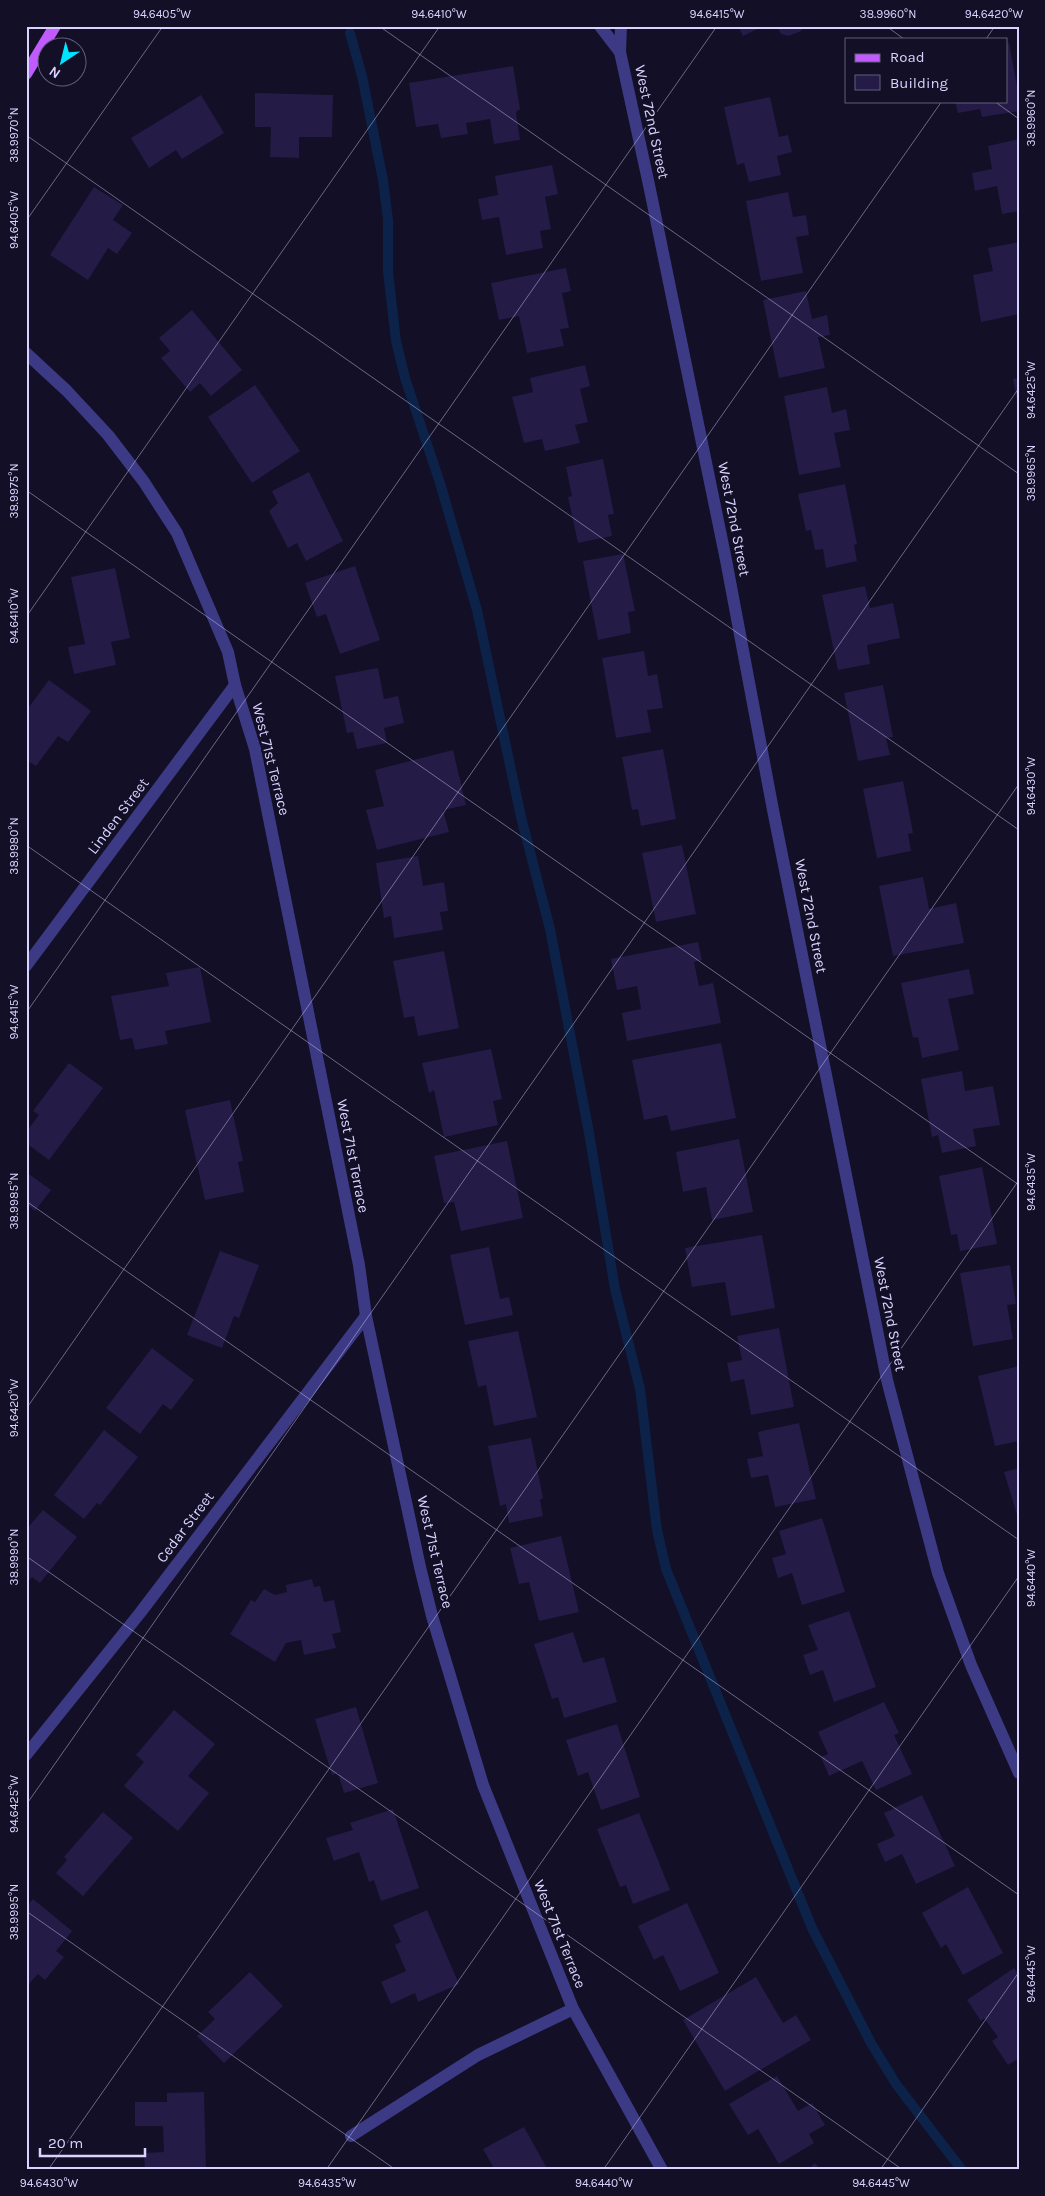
<svg xmlns="http://www.w3.org/2000/svg" width="1045" height="2196" viewBox="0 0 1045 2196" font-family="Karla,sans-serif">
<rect width="100%" height="100%" fill="#130f26"/>
<g fill="none" stroke-linecap="round" stroke-linejoin="round">
<polyline stroke="#0c2248" stroke-width="10" points="350,33 362,76 383,180 388,220 388,272 396,341 405,378 440,483 477,610 521,817 550,929 589,1133 615,1289 640,1389 657,1530 666,1569 812,1928 871,2043 896,2084 962,2170"/>
</g>
<g fill="#241b47">
<polygon points="738,26 764,26 743,36"/>
<polygon points="777,26 804,26 801,31 789,36 781,34"/>
<polygon points="1006,43 1009,43 1019,96 1019,111 982,117 980,109 958,113 955,101 1006,101"/>
<polygon points="513,66 520,109 516,112 520,140 494,144 490,119 466,123 468,134 441,138 438,124 416,127 409,83"/>
<polygon points="255,93 333,95 332,137 299,137 299,158 270,157 271,127 255,127"/>
<polygon points="201,95 224,133 182,159 176,150 149,168 131,138"/>
<polygon points="770,97 779,137 788,135 792,152 777,156 781,175 749,182 744,163 737,165 724,107"/>
<polygon points="1019,139 1019,211 1002,214 997,186 975,191 972,173 992,169 988,146"/>
<polygon points="552,165 558,194 545,197 551,229 540,231 543,248 506,255 499,217 482,220 478,199 498,195 495,176"/>
<polygon points="94,187 123,205 113,220 132,233 117,254 108,248 88,280 50,255"/>
<polygon points="788,192 793,217 806,215 809,235 796,237 803,273 761,281 746,201"/>
<polygon points="1019,242 1019,314 981,322 973,275 993,271 988,248"/>
<polygon points="566,268 571,291 562,293 569,328 560,329 564,346 527,353 519,316 499,320 491,283"/>
<polygon points="806,291 812,319 827,315 830,335 818,337 825,368 779,378 763,300"/>
<polygon points="192,310 242,370 211,396 200,383 190,392 161,358 170,351 159,338"/>
<polygon points="585,365 590,386 580,389 588,422 575,425 580,443 545,451 542,439 524,443 512,397 533,392 530,378"/>
<polygon points="1019,378 1019,404 1018,405 1013,379"/>
<polygon points="255,385 300,451 252,483 208,417"/>
<polygon points="827,387 832,413 846,409 850,430 834,433 841,467 799,475 784,396"/>
<polygon points="603,459 614,514 608,515 612,536 578,543 568,497 572,496 566,467"/>
<polygon points="309,472 343,541 306,561 297,543 288,548 269,511 278,503 272,491"/>
<polygon points="845,484 857,544 854,545 857,561 826,568 823,549 815,550 811,530 806,531 798,494"/>
<polygon points="623,554 635,611 628,612 631,633 598,640 583,561"/>
<polygon points="355,566 380,640 340,654 326,614 317,617 305,583"/>
<polygon points="115,568 130,638 111,642 116,665 74,674 68,647 85,644 71,577"/>
<polygon points="865,586 870,608 893,603 900,638 867,645 870,664 838,670 822,595"/>
<polygon points="644,651 648,676 657,674 663,708 647,710 651,732 616,738 602,658"/>
<polygon points="378,668 384,699 398,696 404,723 384,728 387,743 357,749 353,732 347,733 335,676"/>
<polygon points="49,680 91,711 68,742 58,736 36,766 26,760 26,711"/>
<polygon points="883,685 893,737 886,738 890,755 858,761 844,693"/>
<polygon points="663,749 676,819 641,826 638,809 632,810 622,757"/>
<polygon points="453,750 466,805 443,810 449,832 377,850 366,810 384,806 375,770"/>
<polygon points="903,781 913,833 908,834 911,851 877,858 863,789"/>
<polygon points="682,845 696,914 656,922 642,853"/>
<polygon points="418,856 423,886 444,882 448,911 440,912 443,930 394,938 391,916 384,918 376,863"/>
<polygon points="923,877 929,909 956,903 964,943 893,956 879,886"/>
<polygon points="698,942 702,960 694,962 699,986 713,983 721,1023 627,1041 622,1013 641,1009 637,986 617,990 611,959"/>
<polygon points="444,951 459,1028 418,1036 414,1016 404,1018 393,961"/>
<polygon points="200,967 211,1022 165,1031 168,1044 135,1050 132,1038 120,1040 111,996 169,986 166,973"/>
<polygon points="969,969 974,994 948,999 959,1050 922,1058 918,1037 913,1038 901,983"/>
<polygon points="721,1043 736,1118 671,1131 667,1115 644,1120 632,1060"/>
<polygon points="491,1049 502,1099 493,1101 498,1125 444,1137 434,1090 429,1093 422,1063"/>
<polygon points="69,1063 103,1088 49,1160 26,1143 26,1132 39,1115 33,1111"/>
<polygon points="962,1071 965,1091 993,1086 1000,1125 973,1129 976,1146 942,1153 938,1135 932,1137 921,1079"/>
<polygon points="230,1100 243,1161 238,1162 244,1192 205,1200 185,1110"/>
<polygon points="739,1139 753,1212 712,1220 706,1187 683,1192 676,1152"/>
<polygon points="507,1141 523,1218 461,1231 454,1202 444,1203 434,1156"/>
<polygon points="982,1167 997,1244 960,1251 957,1234 951,1235 939,1176"/>
<polygon points="26,1172 51,1190 35,1211 29,1206 26,1210"/>
<polygon points="762,1235 775,1308 731,1316 725,1282 692,1287 685,1248"/>
<polygon points="489,1247 500,1299 509,1297 513,1315 465,1325 450,1255"/>
<polygon points="220,1251 259,1265 239,1318 234,1316 222,1348 187,1335"/>
<polygon points="1010,1265 1016,1304 1007,1305 1013,1339 973,1346 960,1273"/>
<polygon points="779,1328 794,1407 751,1415 744,1379 731,1382 727,1363 742,1360 737,1336"/>
<polygon points="518,1331 537,1417 494,1426 486,1385 478,1387 468,1341"/>
<polygon points="152,1348 194,1380 171,1410 163,1404 140,1434 106,1408"/>
<polygon points="1019,1366 1019,1441 995,1446 978,1376"/>
<polygon points="799,1423 816,1499 775,1507 768,1475 751,1478 747,1459 763,1456 758,1432"/>
<polygon points="104,1430 138,1457 100,1505 97,1503 84,1519 54,1495"/>
<polygon points="531,1438 543,1498 540,1500 543,1516 509,1523 506,1504 500,1506 488,1446"/>
<polygon points="1019,1468 1019,1517 1018,1518 1004,1472"/>
<polygon points="43,1510 77,1537 40,1583 32,1577 26,1584 26,1530"/>
<polygon points="822,1518 845,1592 802,1605 792,1573 778,1578 772,1558 786,1554 779,1531"/>
<polygon points="561,1536 579,1612 539,1621 529,1582 519,1584 510,1548"/>
<polygon points="312,1579 314,1587 320,1586 324,1602 334,1600 341,1632 332,1634 336,1648 304,1655 301,1640 286,1643 275,1662 230,1634 251,1600 255,1602 264,1589 275,1595 287,1592 286,1585"/>
<polygon points="849,1611 876,1687 834,1702 823,1670 810,1675 803,1655 818,1650 808,1625"/>
<polygon points="573,1632 583,1663 604,1657 617,1702 564,1718 558,1697 552,1699 534,1644"/>
<polygon points="884,1702 899,1733 894,1735 912,1774 876,1790 862,1761 829,1776 821,1757 828,1754 818,1732"/>
<polygon points="356,1707 378,1783 344,1793 338,1773 332,1775 315,1719"/>
<polygon points="174,1710 215,1744 188,1776 209,1793 178,1831 124,1786 144,1762 136,1755"/>
<polygon points="617,1724 640,1797 601,1810 588,1772 578,1776 566,1740"/>
<polygon points="922,1795 955,1866 916,1884 902,1854 885,1862 877,1844 895,1836 884,1813"/>
<polygon points="393,1809 419,1888 381,1901 374,1880 369,1882 359,1852 334,1861 326,1838 353,1830 350,1823"/>
<polygon points="103,1812 133,1838 83,1896 56,1873 67,1860 64,1857"/>
<polygon points="639,1813 670,1890 633,1904 626,1885 620,1887 597,1829"/>
<polygon points="968,1887 1003,1953 963,1975 946,1944 941,1948 922,1913"/>
<polygon points="33,1899 72,1931 56,1951 64,1957 45,1980 38,1974 26,1987 26,1907"/>
<polygon points="687,1903 719,1973 680,1991 663,1955 654,1960 638,1926"/>
<polygon points="427,1910 459,1984 418,2002 415,1993 391,2004 381,1982 406,1971 395,1945 401,1942 393,1925"/>
<polygon points="1014,1968 1019,1975 1019,2058 1008,2065 992,2041 998,2037 984,2018 981,2021 967,2000"/>
<polygon points="250,1972 283,2006 224,2063 197,2036 215,2019 208,2012"/>
<polygon points="756,1977 783,2023 796,2015 811,2040 725,2091 683,2020"/>
<polygon points="777,2076 798,2111 812,2103 825,2125 809,2134 814,2143 779,2164 758,2129 748,2135 729,2104"/>
<polygon points="204,2092 206,2170 145,2170 144,2153 164,2152 163,2126 135,2126 135,2102 167,2102 167,2093"/>
<polygon points="524,2127 548,2170 495,2170 483,2149"/>
<polygon points="815,2163 820,2170 807,2170"/>
</g>
<g fill="none" stroke-linecap="round" stroke-linejoin="round">
<g stroke="#3d3a85" stroke-width="12">
<polyline points="600,26 620,52"/>
<polyline points="621,26 620,52 649,185 726,560 773,810 887,1380 938,1573 971,1665 1019,1773"/>
<polyline points="26,353 67,391 108,435 144,482 177,533 228,652 235,685 255,749 359,1265 366,1316 420,1567 432,1616 483,1785 573,2009 662,2170"/>
<polyline points="26,966 235,685"/>
<polyline points="26,1755 140,1613 366,1316"/>
<polyline points="351,2136 478,2055 573,2009"/>
</g>
<polyline stroke="#c25bff" stroke-width="12" points="26,74 55,26"/>
</g>
<path fill="none" stroke="#d9d4ff" stroke-width="1" stroke-opacity="0.45" d="M 379,26 L 1019,474M 886,26 L 904,39M 986,39 L 995,26M 994,101 L 1019,119M 26,135 L 1019,830M 26,221 L 163,26M 26,490 L 1019,1185M 26,617 L 440,26M 26,845 L 1019,1540M 26,1013 L 717,26M 26,1201 L 1019,1895M 26,1409 L 942,101M 26,1556 L 903,2170M 26,1805 L 1019,388M 26,1911 L 396,2170M 48,2170 L 1019,784M 326,2170 L 1019,1180M 603,2170 L 1019,1576M 880,2170 L 1019,1972"/>
<g text-anchor="middle" stroke-width="5" stroke-linejoin="round" paint-order="stroke">
<g font-size="15" fill="#d9d4ff" stroke="#130f26">
<text transform="translate(652 122) rotate(78)" y="5">West 72nd Street</text>
<text transform="translate(734 519) rotate(79)" y="5">West 72nd Street</text>
<text transform="translate(271 759) rotate(76)" y="5">West 71st Terrace</text>
<text transform="translate(118 816) rotate(-53)" y="5">Linden Street</text>
<text transform="translate(811 916) rotate(79)" y="5">West 72nd Street</text>
<text transform="translate(353 1156) rotate(79)" y="5">West 71st Terrace</text>
<text transform="translate(890 1314) rotate(79)" y="5">West 72nd Street</text>
<text transform="translate(185 1527) rotate(-53)" y="5">Cedar Street</text>
<text transform="translate(435 1552) rotate(77)" y="5">West 71st Terrace</text>
<text transform="translate(560 1934) rotate(68)" y="5">West 71st Terrace</text>
</g>
</g>
<rect width="1045" height="2196" fill="none" stroke="#130f26" stroke-width="55"/>
<rect x="845" y="38" width="162" height="65" fill="#130f26" stroke="#625e7d"/>
<rect x="855" y="54" width="25" height="8" fill="#c25bff" stroke="#625e7d"/>
<text x="890" y="62" font-size="15" fill="#d9d4ff">Road</text>
<rect x="855" y="75" width="25" height="15" fill="#241b47" stroke="#625e7d"/>
<text x="890" y="88" font-size="15" fill="#d9d4ff">Building</text>
<g transform="translate(62 62) rotate(215)"><circle r="24" fill="#130f26" stroke="#625e7d"/>
<path d="M0-4L9 19L0 12L-9 19Z" fill="#00e5ff"/>
<text y="-8" font-size="14" font-weight="bold" text-anchor="middle" fill="#d9d4ff">N</text>
</g>
<path d="M40 2148v8h105v-8" fill="none" stroke="#d9d4ff" stroke-width="2.5"/>
<text x="48" y="2148" font-size="15" fill="#d9d4ff" stroke="#130f26" stroke-width="4" paint-order="stroke">20 m</text>
<rect x="28" y="28" width="990" height="2140" fill="none" stroke="#d9d4ff" stroke-width="2"/>
<g font-size="12" text-anchor="middle" fill="#d9d4ff">
<text x="162" y="18">94.6405°W</text>
<text x="439" y="18">94.6410°W</text>
<text x="717" y="18">94.6415°W</text>
<text x="888" y="18">38.9960°N</text>
<text x="994" y="18">94.6420°W</text>
<text transform="translate(1031 118) rotate(-90)" y="4">38.9960°N</text>
<text transform="translate(14 135) rotate(-90)" y="4">38.9970°N</text>
<text transform="translate(14 220) rotate(-90)" y="4">94.6405°W</text>
<text transform="translate(1031 390) rotate(-90)" y="4">94.6425°W</text>
<text transform="translate(1031 473) rotate(-90)" y="4">38.9965°N</text>
<text transform="translate(14 491) rotate(-90)" y="4">38.9975°N</text>
<text transform="translate(14 616) rotate(-90)" y="4">94.6410°W</text>
<text transform="translate(1031 786) rotate(-90)" y="4">94.6430°W</text>
<text transform="translate(14 846) rotate(-90)" y="4">38.9980°N</text>
<text transform="translate(14 1012) rotate(-90)" y="4">94.6415°W</text>
<text transform="translate(1031 1182) rotate(-90)" y="4">94.6435°W</text>
<text transform="translate(14 1201) rotate(-90)" y="4">38.9985°N</text>
<text transform="translate(14 1408) rotate(-90)" y="4">94.6420°W</text>
<text transform="translate(14 1557) rotate(-90)" y="4">38.9990°N</text>
<text transform="translate(1031 1578) rotate(-90)" y="4">94.6440°W</text>
<text transform="translate(14 1804) rotate(-90)" y="4">94.6425°W</text>
<text transform="translate(14 1912) rotate(-90)" y="4">38.9995°N</text>
<text transform="translate(1031 1974) rotate(-90)" y="4">94.6445°W</text>
<text x="49" y="2187">94.6430°W</text>
<text x="327" y="2187">94.6435°W</text>
<text x="604" y="2187">94.6440°W</text>
<text x="881" y="2187">94.6445°W</text>
</g>
</svg>
